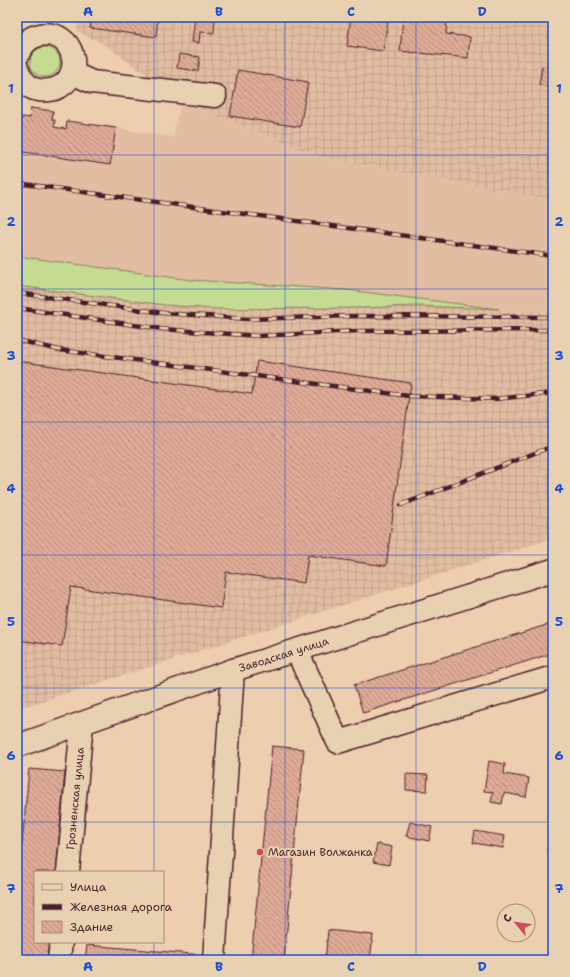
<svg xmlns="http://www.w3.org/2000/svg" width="570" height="977" viewBox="0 0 570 977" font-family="'Shantell Sans',sans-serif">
<defs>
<pattern id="industrial-grid" width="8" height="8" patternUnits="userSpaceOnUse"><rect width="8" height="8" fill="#e2bda2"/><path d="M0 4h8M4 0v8" fill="none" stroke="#c3a28c"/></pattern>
<pattern id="forest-firs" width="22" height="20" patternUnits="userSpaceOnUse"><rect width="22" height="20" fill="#c4db91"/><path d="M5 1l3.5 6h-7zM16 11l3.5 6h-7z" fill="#aabc7d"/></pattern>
<pattern id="building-back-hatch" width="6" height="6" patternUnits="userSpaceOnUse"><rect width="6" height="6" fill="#deab97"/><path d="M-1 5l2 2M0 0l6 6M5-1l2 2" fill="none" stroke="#b68b7b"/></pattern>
</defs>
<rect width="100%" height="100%" fill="#edceae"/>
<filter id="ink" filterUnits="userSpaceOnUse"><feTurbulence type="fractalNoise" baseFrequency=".025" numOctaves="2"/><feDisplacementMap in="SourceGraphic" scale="8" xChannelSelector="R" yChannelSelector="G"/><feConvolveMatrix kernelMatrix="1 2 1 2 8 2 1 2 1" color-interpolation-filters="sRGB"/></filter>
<g filter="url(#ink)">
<polygon fill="#e2bda2" points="181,101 321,157 553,200 553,312 499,309 347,290 191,280 17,256 17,151 110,165 116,128 173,137"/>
<g fill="url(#industrial-grid)">
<polygon points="78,17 487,17 553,24 553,200 321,157 181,101 107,46 77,31"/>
<polygon points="17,286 165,305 357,308 416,306 553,312 553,538 17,709"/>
</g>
<g fill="#c4db91" stroke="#877d5e">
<circle cx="45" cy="62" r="15"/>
<polygon points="17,256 191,280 347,290 499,309 416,306 357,308 213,309 165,305 17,286"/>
</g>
<polygon fill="url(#forest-firs)" stroke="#877d5e" points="487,17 553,17 553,24"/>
<g fill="url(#building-back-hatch)" stroke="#4a1f2b">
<polygon points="92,17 158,17 156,37 90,28"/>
<polygon points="195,17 215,17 214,33 200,32 199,43 192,42"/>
<polygon points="351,17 388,21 383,51 347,46"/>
<polygon points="403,17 434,17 433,20 447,21 446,34 470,37 468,58 400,51"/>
<polygon points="179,54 200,57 198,71 177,68"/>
<polygon points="542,66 553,68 553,87 539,85"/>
<polygon points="238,70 308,82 300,127 230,116"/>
<polygon points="31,108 53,111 52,120 55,120 54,127 66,129 67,121 116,128 110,165 17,151 17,122 21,122 22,117 30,118"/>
<polygon points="17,361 252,394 257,361 411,383 386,566 308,555 304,583 226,572 221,608 71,587 62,646 17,640"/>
<polygon points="553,623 553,653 363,713 354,685"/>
<polygon points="272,746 304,749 284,960 251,960"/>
<polygon points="489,761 505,764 504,774 529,778 526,797 504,793 502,804 491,802 493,792 484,791"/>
<polygon points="29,769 65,772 56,872 35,872 35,942 49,942 47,959 17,956 17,897"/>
<polygon points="406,774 428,775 427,791 406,790"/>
<polygon points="410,822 432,827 429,841 406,836"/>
<polygon points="475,831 505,836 503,848 473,843"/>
<polygon points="549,839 553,840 553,853 547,852"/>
<polygon points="377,844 392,847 389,865 373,862"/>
<polygon points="328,930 373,935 370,960 325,960"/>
<polygon points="87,945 204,955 204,960 85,960"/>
</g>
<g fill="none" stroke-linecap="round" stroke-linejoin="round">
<defs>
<g id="minor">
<path d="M 17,57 C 21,46 28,37 40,35 C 74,28 87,77 55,89 C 48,91 41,91 34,89 C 25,85 20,77 17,68"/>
<polyline points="72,73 92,82 215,96"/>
<polyline points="297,651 338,742 553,677"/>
<path id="s1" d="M 17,746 L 233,670 L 553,570"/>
<path id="s2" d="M 68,872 L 82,724"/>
<polyline points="59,960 61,942"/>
<polyline points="214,960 233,670"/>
</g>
</defs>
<use href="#minor" stroke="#4a1f2b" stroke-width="25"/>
<use href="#minor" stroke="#e8d1b0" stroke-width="22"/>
<defs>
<g id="rail">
<polyline points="17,183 553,256"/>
<polyline points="17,293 164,313 247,319 354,316 553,317"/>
<polyline points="17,308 162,329 258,336 358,331 553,330"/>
<polyline points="17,340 59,350 409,396 495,399 553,393"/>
<polyline points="401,505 553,446"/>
</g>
</defs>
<use href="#rail" stroke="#4a1f2b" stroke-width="4.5"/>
<use href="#rail" stroke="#e8d1b0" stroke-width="3" stroke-dasharray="9" stroke-linecap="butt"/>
</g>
</g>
<path fill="none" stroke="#1d4ed8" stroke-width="1" stroke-opacity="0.55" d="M 154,17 L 154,872M 285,17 L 285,960M 416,17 L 416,960M 17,155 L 553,155M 17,289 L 553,289M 17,422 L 553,422M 17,555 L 553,555M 17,688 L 553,688M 17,822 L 553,822M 154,942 L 154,960"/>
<circle fill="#d1495b" stroke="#e8d1b0" stroke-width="1.5" cx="260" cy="852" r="4"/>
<g text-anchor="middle" stroke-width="4" stroke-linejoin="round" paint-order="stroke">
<g font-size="11" fill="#4a1f2b" stroke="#e8d1b0">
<text dy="4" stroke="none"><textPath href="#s1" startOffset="282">Заводская улица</textPath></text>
<text dy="4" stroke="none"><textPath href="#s2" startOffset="74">Грозненская улица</textPath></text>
</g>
<g font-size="11" fill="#4a1f2b" stroke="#e8d1b0" text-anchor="start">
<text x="268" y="856">Магазин Волжанка</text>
</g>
</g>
<rect width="570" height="977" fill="none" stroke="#e8d1b0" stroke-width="44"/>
<rect x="34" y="871" width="130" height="72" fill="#e8d1b0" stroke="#a98a7b"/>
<rect x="42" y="884" width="20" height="6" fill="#e8d1b0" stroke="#a98a7b"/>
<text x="70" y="891" font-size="12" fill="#4a1f2b">Улица</text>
<rect x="42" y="904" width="20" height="6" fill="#4a1f2b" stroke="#a98a7b"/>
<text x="70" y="911" font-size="12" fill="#4a1f2b">Железная дорога</text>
<rect x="42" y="921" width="20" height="12" fill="url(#building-back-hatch)" stroke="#a98a7b"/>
<text x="70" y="931" font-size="12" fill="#4a1f2b">Здание</text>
<g transform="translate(516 923) rotate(299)"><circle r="19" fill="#e8d1b0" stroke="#a98a7b"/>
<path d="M0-3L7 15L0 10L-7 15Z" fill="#d1495b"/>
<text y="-6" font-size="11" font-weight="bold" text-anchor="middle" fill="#4a1f2b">С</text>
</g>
<rect x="22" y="22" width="526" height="933" fill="none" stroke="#1d4ed8" stroke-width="1.5"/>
<g font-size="13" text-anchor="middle" font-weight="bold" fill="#1d4ed8">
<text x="88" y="16">A</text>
<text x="219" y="16">B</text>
<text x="351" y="16">C</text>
<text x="482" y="16">D</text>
<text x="11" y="93">1</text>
<text x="559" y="93">1</text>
<text x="11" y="226">2</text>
<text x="559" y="226">2</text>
<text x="11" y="360">3</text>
<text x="559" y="360">3</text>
<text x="11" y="493">4</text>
<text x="559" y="493">4</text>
<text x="11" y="626">5</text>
<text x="559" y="626">5</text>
<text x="11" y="760">6</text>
<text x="559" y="760">6</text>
<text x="11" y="893">7</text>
<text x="559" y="893">7</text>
<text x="88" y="971">A</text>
<text x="219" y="971">B</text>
<text x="351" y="971">C</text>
<text x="482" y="971">D</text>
</g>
</svg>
